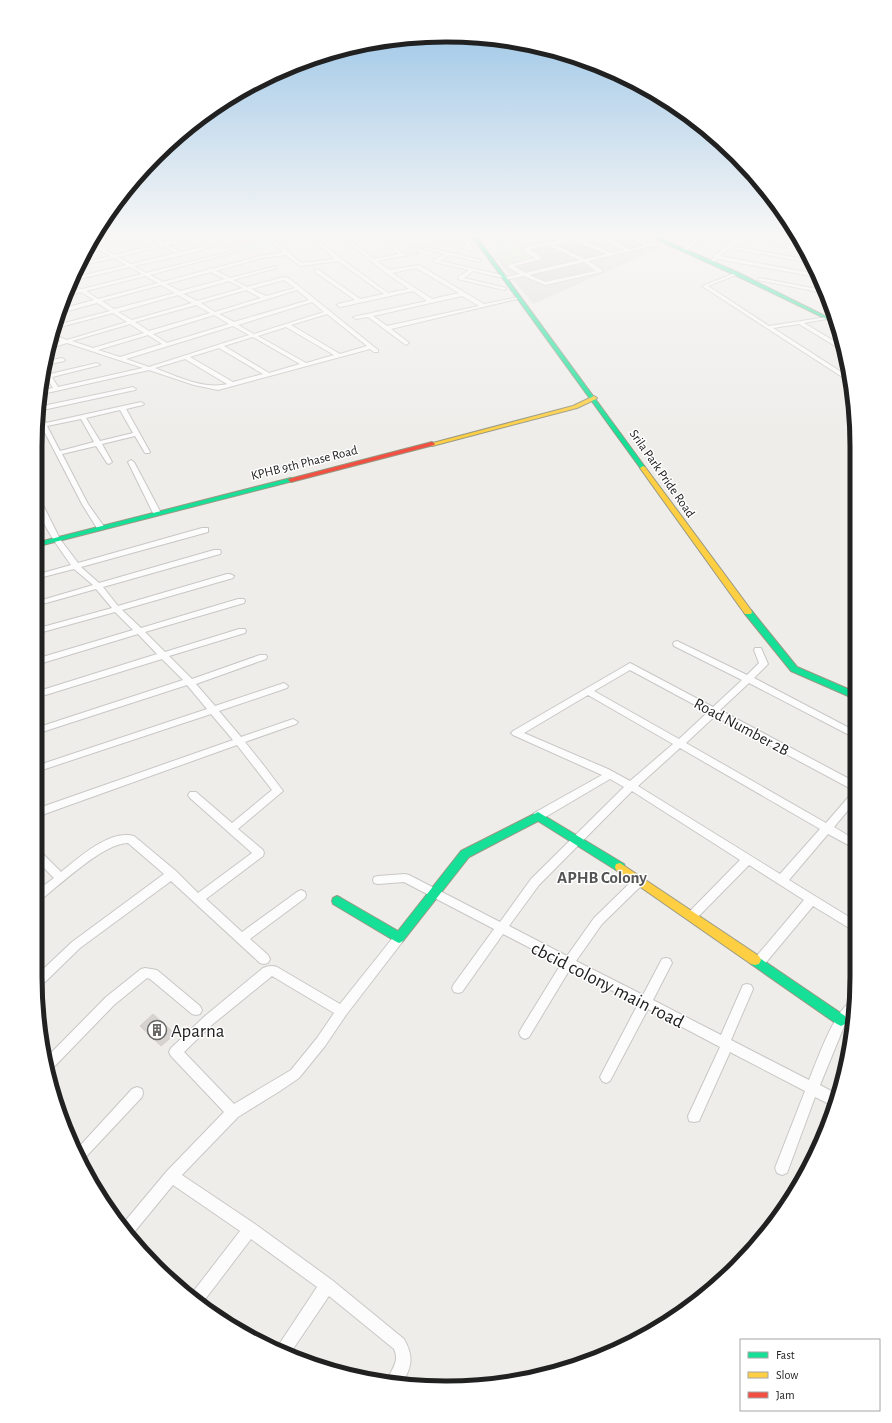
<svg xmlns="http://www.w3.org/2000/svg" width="892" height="1423" viewBox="0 0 892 1423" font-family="'Alegreya Sans',sans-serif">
<rect width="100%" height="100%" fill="#efedea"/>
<polygon fill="#dedddb" points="571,236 640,236 662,247 533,304 492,253"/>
<g fill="#dbebca">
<polygon points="484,236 568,236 496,251"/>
<polygon points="520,248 537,258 505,264 495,253"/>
</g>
<polygon fill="#d9f4da" points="268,239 275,246 248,252 233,245"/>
<g fill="#d6d3d1" stroke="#d2cfcb">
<polygon points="604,236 624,236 640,245 629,247"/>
<polygon points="573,242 593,250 601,254 585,257 558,245"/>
<polygon points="548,247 575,260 526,271 518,267 546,258 533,250"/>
<polygon points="581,264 592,270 545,280 534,275"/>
<polygon points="153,1014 175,1034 161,1046 140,1026"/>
</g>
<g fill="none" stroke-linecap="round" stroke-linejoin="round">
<defs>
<g id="street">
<polygon points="100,236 108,236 94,240 96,237"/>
<path d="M 141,236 L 151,236 L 164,243 L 194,236 L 202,236 L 168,245 L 181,252 L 215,244 L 217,245 L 184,255 L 134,266 L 146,273 L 237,250 L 239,251 L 150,275 L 163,282 L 207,270 L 209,268 L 212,269 L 261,256 L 283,252 L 269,239 L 230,246 L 228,245 L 267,237 L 266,236 L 283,236 L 273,239 L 301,263 L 335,259 L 308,236 L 313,236 L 340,258 L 388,293 L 409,289 L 386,273 L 340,236 L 345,236 L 374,259 L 399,254 L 376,236 L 381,236 L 404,254 L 416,252 L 418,253 L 377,261 L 389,270 L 419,265 L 484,304 L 519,297 L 521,298 L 391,329 L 408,342 L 409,343 L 406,345 L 368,317 L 356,319 L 353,317 L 427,301 L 413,291 L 340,307 L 337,305 L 338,304 L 355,300 L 315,272 L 315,270 L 319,270 L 360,299 L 384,294 L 338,261 L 300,266 L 286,255 L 261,258 L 216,271 L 230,278 L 276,266 L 276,268 L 233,280 L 247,287 L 284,277 L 290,279 L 378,350 L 378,352 L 374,352 L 370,349 L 218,390 L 194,385 L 149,370 L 38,395 L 39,391 L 53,388 C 49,381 43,375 45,367 L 50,374 L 97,363 L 100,365 L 52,377 L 58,387 L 143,368 L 67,343 L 51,348 L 51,344 L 61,341 L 53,338 L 54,335 L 67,340 L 127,322 L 113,313 L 56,328 L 57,325 L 110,311 L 97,303 L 60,313 L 61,309 L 94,300 L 81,292 L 65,296 L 65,294 L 78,290 L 77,288 L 82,289 L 142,274 L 130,267 L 71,281 L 72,278 L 126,265 L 114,258 L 79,266 L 81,263 L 110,256 L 100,250 L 87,253 L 88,251 L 96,248 L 91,245 L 93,243 L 101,247 ZM 147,237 L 160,244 L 115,255 L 104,249 ZM 163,246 L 177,253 L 131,264 L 118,257 ZM 416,268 L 459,293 L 432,299 L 392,273 ZM 211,272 L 225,279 L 180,291 L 166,284 ZM 145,276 L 158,283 L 98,299 L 86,291 ZM 284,280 L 295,288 L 266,296 L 251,289 ZM 229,281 L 243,288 L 197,301 L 183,294 ZM 161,285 L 175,293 L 114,309 L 102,301 ZM 246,290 L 261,298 L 215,312 L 201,303 ZM 297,290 L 309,300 L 234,322 L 219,314 ZM 178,295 L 192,303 L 132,320 L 118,312 ZM 462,296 L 479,306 L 387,326 L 373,316 ZM 312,302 L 324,312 L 254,334 L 238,325 ZM 196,305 L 210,313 L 149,331 L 135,322 ZM 327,314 L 367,346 L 340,354 L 291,325 ZM 214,315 L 229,324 L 167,343 L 153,334 ZM 130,324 L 144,333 L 93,348 L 72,341 ZM 233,326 L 249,335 L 149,367 L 126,359 ZM 286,327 L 334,355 L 306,363 L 258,336 ZM 148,335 L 162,344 L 120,357 L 98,350 ZM 253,337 L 300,364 L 269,373 L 224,346 ZM 219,348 L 263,374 L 233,382 L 190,357 ZM 185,359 L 227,384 C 204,390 176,376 155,368 Z"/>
<polygon points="411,236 420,236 468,247 460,236 464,236 475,251 473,252 470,250"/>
<path d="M 579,236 L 588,236 L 578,239 L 612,253 L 624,250 L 594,236 L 600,236 L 629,249 L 645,246 L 626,236 L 632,236 L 649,244 L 666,241 L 668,242 L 588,261 L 602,270 L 602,272 L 545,285 L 524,276 L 505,280 L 503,278 L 473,271 L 464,278 L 506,288 L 506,289 L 504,290 L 458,279 L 458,277 L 469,270 L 434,262 L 434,260 L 445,254 L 411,245 L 413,244 L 481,260 L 479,262 L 450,255 L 440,261 L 506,276 L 506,277 L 520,274 L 508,267 L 508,265 L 535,258 L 524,251 L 525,247 ZM 573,240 L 607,254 L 585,259 L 553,244 ZM 548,245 L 580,260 L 525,273 L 514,266 L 541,259 L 541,257 L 529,249 ZM 584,262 L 596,271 L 545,282 L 529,275 Z"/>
<polygon points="699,236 704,236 686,251 682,251 682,249"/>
<polygon points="738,236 743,236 732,246 810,260 811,263 729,248 720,256 816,274 817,277 717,259 715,261 711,261 714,256"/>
<polygon points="778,236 801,240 803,242 780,238"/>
<polygon points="771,243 805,249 806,251 773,245"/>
<polygon points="735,273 739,274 708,286 769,326 827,317 827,319 804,323 844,347 845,352 799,324 773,328 849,377 850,382 702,286"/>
<polygon points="760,278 823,290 824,293 758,280 758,279"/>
<polygon points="62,358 65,360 64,361 46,365 47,361"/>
<polygon points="133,387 136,389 135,390 38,411 38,407"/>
<path d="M 141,402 L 144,404 L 143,405 L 126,409 L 150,452 L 149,453 L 145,453 L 135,436 L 102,444 L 112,462 L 109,464 L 107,463 L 96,446 L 62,454 L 88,504 L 105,528 L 101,530 L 98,530 L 82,504 L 42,427 L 38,427 L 38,425 L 40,424 L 38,421 L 38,412 L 41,414 L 46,423 ZM 120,410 L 133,433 L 100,441 L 86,418 ZM 81,419 L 94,442 L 60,451 L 47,426 Z"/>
<polygon points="131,460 134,462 161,513 157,515 153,513 128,462"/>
<path d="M 39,501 L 42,503 L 60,539 L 78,563 L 202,528 L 208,528 L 208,532 L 81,567 L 99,583 L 214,550 L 220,550 L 221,552 L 220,554 L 103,587 L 118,606 L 227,574 L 230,574 L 234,576 L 233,578 L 122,610 L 141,628 L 238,599 L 244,599 L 245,601 L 244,603 L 145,632 L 165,652 L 239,629 L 245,629 L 246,631 L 245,633 L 169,656 L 192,679 L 260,655 L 266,655 L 267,657 L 266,659 L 196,684 L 215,706 L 284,683 L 288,686 L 287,688 L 219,711 L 241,737 L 293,719 L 298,722 L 296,724 L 245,742 L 265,767 L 283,791 L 238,829 L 263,850 L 264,853 L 263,856 L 206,899 L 242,932 L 297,892 L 301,890 L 305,892 L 306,895 L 305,898 L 250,939 L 268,955 L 270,959 L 268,963 L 264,964 L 260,963 L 171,881 L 80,948 L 43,984 L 39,985 L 39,973 L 72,942 L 164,874 L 128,843 C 104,843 62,883 43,898 L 39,900 L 39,889 L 54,878 L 39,863 L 39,853 L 43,854 L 61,872 C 78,858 110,829 134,836 L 176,871 L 198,893 L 252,853 L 190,798 L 188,795 L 190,792 L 196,792 L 232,823 L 272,790 L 237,745 L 39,816 L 39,808 L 233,740 L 211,714 L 39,771 L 39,765 L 207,709 L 187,685 L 39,733 L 39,727 L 183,680 L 162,659 L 39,697 L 39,691 L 157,654 L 138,634 L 39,664 L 39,658 L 133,630 L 115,612 L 39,633 L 39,628 L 112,608 L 96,589 L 39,605 L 39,601 L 93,585 L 74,569 L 39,578 L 39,574 L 71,565 C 61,550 36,519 39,501 Z"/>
<path d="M 677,641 L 747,675 L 759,663 L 754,650 L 755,648 L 761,648 L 768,664 L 754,678 L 855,731 L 855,738 L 749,683 L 720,710 L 855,782 L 855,791 L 715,716 L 686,743 L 826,823 L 852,793 L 855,792 L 854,803 L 834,827 L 854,839 L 854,848 L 828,834 L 789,880 L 854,920 L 854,931 L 813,906 L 763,966 L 759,967 L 755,966 L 753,962 L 755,958 L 804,900 L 749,865 L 696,919 L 692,921 L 688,919 L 686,916 L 688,913 L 740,860 L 632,791 L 539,885 L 509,926 L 567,956 L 594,918 L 636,877 L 640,876 L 644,877 L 645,880 L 644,883 L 602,924 L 576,961 L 643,995 L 662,959 L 666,958 L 670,959 L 672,963 L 653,1000 L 721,1035 L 743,985 L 747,984 L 751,985 L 753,989 L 731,1040 L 809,1080 C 817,1061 835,1007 854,1000 L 854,1014 L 845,1024 L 820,1085 L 837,1094 L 833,1106 L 815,1097 L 787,1173 L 782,1175 L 777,1173 L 775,1168 L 805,1091 L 730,1052 L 699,1121 L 694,1122 L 689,1121 L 688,1116 L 720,1047 L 648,1009 L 610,1081 L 606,1083 L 602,1081 L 600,1077 L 602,1073 L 638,1004 L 570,969 L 529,1037 L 525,1039 L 521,1037 L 519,1033 L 521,1029 L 561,964 L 503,934 L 462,992 L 458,993 L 454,992 L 452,988 L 454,984 L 494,929 L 404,882 L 378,884 L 374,883 L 373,880 L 374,877 L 378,876 L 405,874 L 409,875 L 500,922 L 531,879 L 624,787 L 610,779 L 542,819 L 538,820 L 534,819 L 533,816 L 534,813 L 602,775 L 513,735 L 511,733 L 513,731 L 630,663 L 713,707 L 742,680 L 674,646 L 673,644 L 674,642 ZM 630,670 L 708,712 L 679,739 L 594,691 ZM 588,695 L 673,744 L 630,781 L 608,769 L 524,733 ZM 680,748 L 820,829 L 780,874 L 638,786 Z"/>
<path d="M 399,933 L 403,935 L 405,938 L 403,941 L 346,1015 L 325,1046 L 299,1078 L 280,1091 L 238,1117 L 182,1175 L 255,1224 L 332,1280 L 404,1339 C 414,1357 412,1366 402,1384 L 387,1381 C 391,1369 400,1362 394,1349 L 329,1296 L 289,1355 L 276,1349 L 317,1287 L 251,1239 L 200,1306 L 189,1297 L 240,1231 L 173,1185 L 131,1236 L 130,1236 L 121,1226 L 167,1171 L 224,1112 L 171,1056 L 169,1052 L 171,1048 L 205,1016 L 263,968 C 268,966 272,965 277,967 L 340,1004 L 395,935 ZM 272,976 L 334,1013 L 317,1038 L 291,1070 L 234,1104 L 184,1052 L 213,1024 Z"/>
<polygon points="145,968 157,970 200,1006 202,1010 200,1014 196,1015 192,1014 150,979 147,978 114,1005 51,1070 48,1072 45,1059 106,997 141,969"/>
<polygon points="137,1087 142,1089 143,1093 142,1097 82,1161 77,1149 132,1089"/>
</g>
<g id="fast">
<polygon points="472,236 476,236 645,467 645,469 641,469"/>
<polygon points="649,236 655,236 739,273 835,321 837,324 735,275"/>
<polygon points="291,478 293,479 293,481 39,546 39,542"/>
<polygon points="745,610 751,610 797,667 855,692 855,699 791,671 745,614 744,612"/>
<polygon points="538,812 624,864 625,867 624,870 620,871 616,870 538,821 469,857 403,941 399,943 395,941 333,904 332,901 333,898 337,896 341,898 398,931 461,851"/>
<polygon points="755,955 845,1016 847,1020 845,1024 841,1026 837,1024 751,964 749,960 751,956"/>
</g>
<g id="slow">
<polygon points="594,396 597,398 596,399 577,408 432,446 429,444 573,406"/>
<polygon points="643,466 645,467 751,610 752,612 751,614 745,614 640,468"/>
<polygon points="620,863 759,956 761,960 759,964 755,965 751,964 616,870 615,867 616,864"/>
</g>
<polygon id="jam" points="432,442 435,444 434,445 291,482 288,480 289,479"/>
</defs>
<use href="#street" stroke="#c8c7c6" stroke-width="2"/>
<use href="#fast" stroke="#989982" stroke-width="2"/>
<use href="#slow" stroke="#989982" stroke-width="2"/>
<use href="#jam" stroke="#989982" stroke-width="2"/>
<use href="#street" fill="#fdfcfc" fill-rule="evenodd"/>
<use href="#fast" fill="#16e098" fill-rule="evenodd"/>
<use href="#slow" fill="#ffcf43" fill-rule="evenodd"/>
<use href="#jam" fill="#f24e42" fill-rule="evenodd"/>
</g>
<linearGradient id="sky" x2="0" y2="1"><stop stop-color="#97c3e6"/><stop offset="0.54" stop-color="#f8f7f6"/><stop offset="1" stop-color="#f8f7f6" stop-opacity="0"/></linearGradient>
<rect width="892" height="435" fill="url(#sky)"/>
<defs>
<symbol id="building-ring" viewBox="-11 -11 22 22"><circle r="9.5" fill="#fff" stroke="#696867" stroke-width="1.5"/><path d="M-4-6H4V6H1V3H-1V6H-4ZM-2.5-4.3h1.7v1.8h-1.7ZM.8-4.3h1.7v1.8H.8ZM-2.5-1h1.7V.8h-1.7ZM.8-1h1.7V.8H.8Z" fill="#696867"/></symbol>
</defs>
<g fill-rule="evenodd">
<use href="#building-ring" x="146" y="1019" width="22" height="22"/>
</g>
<g text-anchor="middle" stroke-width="3" stroke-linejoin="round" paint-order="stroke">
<g font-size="13" fill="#212121" stroke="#fff">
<text transform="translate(304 462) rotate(-14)" y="5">KPHB 9th Phase Road</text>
<text transform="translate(663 473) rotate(55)" y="5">Srila Park Pride Road</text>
</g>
<g font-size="16" fill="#212121" stroke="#fff">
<text transform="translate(742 726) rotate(28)" y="6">Road Number 2B</text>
</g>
<g font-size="17" font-weight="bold" fill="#545454" stroke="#fff">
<text x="602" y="883">APHB Colony</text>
</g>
<g font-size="19" fill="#212121" stroke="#fff">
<text transform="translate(608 984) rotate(27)" y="7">cbcid colony main road</text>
</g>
<g font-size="19" fill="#212121" stroke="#fff" text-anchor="start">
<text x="171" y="1037">Aparna</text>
</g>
</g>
<path d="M0 0H892V1423H0ZM446 42H446A404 404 0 0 1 850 446V977A404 404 0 0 1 446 1381H446A404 404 0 0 1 42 977V446A404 404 0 0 1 446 42Z" fill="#fff" fill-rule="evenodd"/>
<path fill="none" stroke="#212121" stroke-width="5" d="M446 42H446A404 404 0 0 1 850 446V977A404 404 0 0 1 446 1381H446A404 404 0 0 1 42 977V446A404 404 0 0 1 446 42Z"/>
<rect x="740" y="1339" width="140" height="72" fill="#ffffff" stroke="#a6a6a6"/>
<rect x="748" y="1352" width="20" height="6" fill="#16e098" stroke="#a6a6a6"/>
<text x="776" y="1359" font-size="12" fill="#212121">Fast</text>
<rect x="748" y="1372" width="20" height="6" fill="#ffcf43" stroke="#a6a6a6"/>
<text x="776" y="1379" font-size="12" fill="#212121">Slow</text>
<rect x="748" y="1392" width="20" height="6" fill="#f24e42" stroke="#a6a6a6"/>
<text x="776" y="1399" font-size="12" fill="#212121">Jam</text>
</svg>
